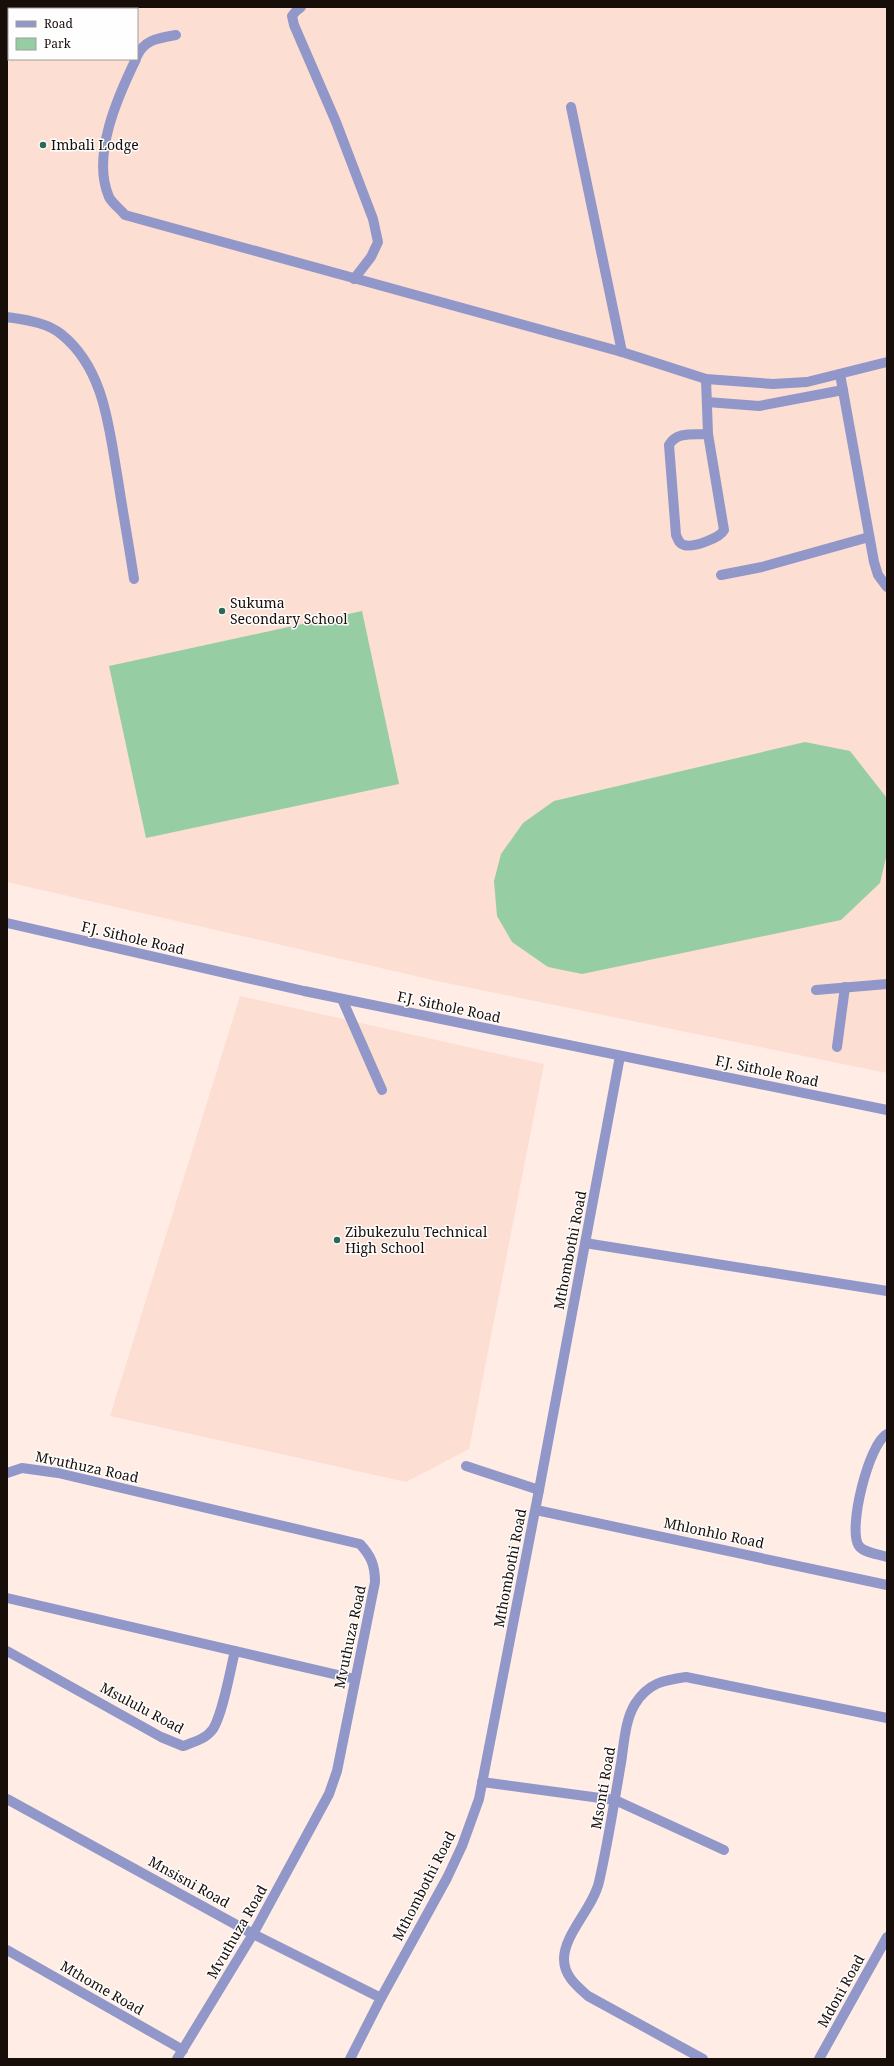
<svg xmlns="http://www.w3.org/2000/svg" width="894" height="2066" viewBox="0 0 894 2066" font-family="'Noto Serif',serif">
<rect width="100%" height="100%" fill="#ffece5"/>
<g fill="#fdded2" fill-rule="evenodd">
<path d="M 7,7 L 887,7 L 887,1073 L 437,981 L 7,882 ZM 9,9 L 137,9 L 137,59 L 9,59 Z"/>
<polygon points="240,996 544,1064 469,1449 406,1482 110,1416"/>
</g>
<g fill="#96cda3">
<polygon points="362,611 399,784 146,838 109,666"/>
<polygon points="805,742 850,751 886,797 887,853 880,883 841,920 582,974 548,967 512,942 497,916 494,881 501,854 523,823 554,801"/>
</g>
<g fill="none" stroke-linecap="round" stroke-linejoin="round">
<g stroke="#9197c8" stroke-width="10">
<polyline points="301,7 296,11 292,16 294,25 336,122 373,219 378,242 371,257 354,279"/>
<path d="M 137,56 C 145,39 159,38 176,35"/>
<path d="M 136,59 C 118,96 91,156 109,197 C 112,203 120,209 125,215 L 622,352 L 706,379 L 773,384 L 807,382 L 887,362"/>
<polyline points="571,107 622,352"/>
<path d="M 7,317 C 25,320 46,322 61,334 C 105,369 109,429 118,480 C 123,513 129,546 134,579"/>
<polyline points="840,374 874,562 878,575 887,587"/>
<path d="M 706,379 L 708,434 L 724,530 C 720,538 693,548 684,545 C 679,544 678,539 676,535 L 669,445 C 677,431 694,435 708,434"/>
<polyline points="707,402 759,406 843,390"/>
<polyline points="721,575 762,567 869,537"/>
<polyline points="7,923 304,991 887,1110"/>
<polyline points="816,990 887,984"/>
<polyline points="342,999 382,1090"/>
<polyline points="837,1047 845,987"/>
<polyline points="585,1243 887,1291"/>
<path d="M 887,1434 C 869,1443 847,1530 859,1546 C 864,1553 879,1554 887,1557"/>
<polyline points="466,1466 539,1490"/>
<path d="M 7,1473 L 22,1468 L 58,1473 L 360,1544 C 371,1556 375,1565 375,1582 L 337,1771 L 329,1794 L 253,1934 L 177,2059"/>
<polyline points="536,1510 887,1585"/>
<polyline points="7,1598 355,1679"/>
<path d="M 7,1651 L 161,1737 L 183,1746 C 194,1742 206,1739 213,1729 C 223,1713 230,1671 235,1651"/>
<polyline points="482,1782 615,1800 724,1850"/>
<polyline points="7,1799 253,1934 381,1998"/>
<polyline points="7,1950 183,2050"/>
<polyline points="350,2059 381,1998 447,1878 462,1846 479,1799 539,1490 620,1056"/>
<path d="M 703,2059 L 588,1996 C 577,1986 564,1976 564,1959 C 564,1934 593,1908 599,1882 C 608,1843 614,1803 621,1763 C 624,1744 625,1720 635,1704 C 648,1683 664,1680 686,1677 L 887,1718"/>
<polyline points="819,2059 887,1937"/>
</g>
</g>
<g fill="#2b6a58" stroke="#fefefe" stroke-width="1.5">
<circle cx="43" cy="145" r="4"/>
<circle cx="222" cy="611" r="4"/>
<circle cx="337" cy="1240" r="4"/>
</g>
<g text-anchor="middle" stroke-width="3" stroke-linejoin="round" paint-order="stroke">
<g font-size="14" fill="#170d09" stroke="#fefefe" text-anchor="start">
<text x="51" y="150">Imbali Lodge</text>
<text x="230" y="608">Sukuma<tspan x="230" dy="16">Secondary School</tspan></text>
<text x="345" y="1237">Zibukezulu Technical<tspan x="345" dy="16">High School</tspan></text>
</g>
<g font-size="14" fill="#170d09" stroke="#fefefe">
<text transform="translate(133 938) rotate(13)" y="5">F.J. Sithole Road</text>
<text transform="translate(449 1007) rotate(12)" y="5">F.J. Sithole Road</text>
<text transform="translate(767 1071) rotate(12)" y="5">F.J. Sithole Road</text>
<text transform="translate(570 1250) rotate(-79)" y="5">Mthombothi Road</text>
<text transform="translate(87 1467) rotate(12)" y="5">Mvuthuza Road</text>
<text transform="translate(714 1533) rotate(12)" y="5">Mhlonhlo Road</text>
<text transform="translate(510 1568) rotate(-79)" y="5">Mthombothi Road</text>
<text transform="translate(350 1637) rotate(-78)" y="5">Mvuthuza Road</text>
<text transform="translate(142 1708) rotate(28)" y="5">Msululu Road</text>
<text transform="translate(603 1788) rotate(-80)" y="5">Msonti Road</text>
<text transform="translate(189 1882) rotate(29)" y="5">Mnsisni Road</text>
<text transform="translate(424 1886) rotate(-63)" y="5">Mthombothi Road</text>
<text transform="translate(237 1932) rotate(-60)" y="5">Mvuthuza Road</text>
<text transform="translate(102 1988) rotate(30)" y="5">Mthome Road</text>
<text transform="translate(841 1991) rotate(-61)" y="5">Mdoni Road</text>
</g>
</g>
<rect width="894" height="2066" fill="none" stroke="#170d09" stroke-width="16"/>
<rect x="8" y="8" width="130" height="52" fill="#fefefe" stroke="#a29e9c"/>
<rect x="16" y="21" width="20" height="6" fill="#9197c8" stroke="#a29e9c"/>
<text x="44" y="28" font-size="12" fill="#170d09">Road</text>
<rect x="16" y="38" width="20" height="12" fill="#96cda3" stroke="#a29e9c"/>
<text x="44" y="48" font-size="12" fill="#170d09">Park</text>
</svg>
